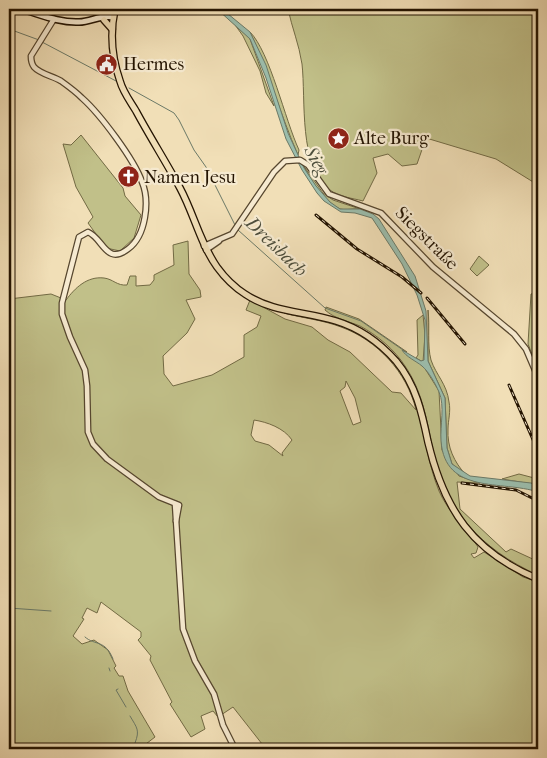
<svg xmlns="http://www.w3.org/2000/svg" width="547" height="758" viewBox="0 0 547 758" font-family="'IM FELL French Canon',serif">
<rect width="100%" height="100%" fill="#f1dfb7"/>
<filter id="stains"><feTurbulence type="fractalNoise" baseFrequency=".004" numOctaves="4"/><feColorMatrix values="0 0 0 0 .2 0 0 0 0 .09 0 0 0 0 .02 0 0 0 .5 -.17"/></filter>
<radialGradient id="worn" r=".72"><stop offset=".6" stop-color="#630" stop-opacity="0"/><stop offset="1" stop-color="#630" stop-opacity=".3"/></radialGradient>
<g fill="#c1c089" stroke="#726a44" fill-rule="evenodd">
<path d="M 288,9 L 538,9 L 538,185 L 496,159 L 426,138 L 417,164 L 402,166 L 388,154 L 373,158 L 377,173 L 363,201 C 352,198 339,197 330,190 C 298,167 306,99 302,64 C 299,44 292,28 288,9 Z"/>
<polygon points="233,22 250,39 274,106 266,93 260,71 243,36"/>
<path d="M 250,32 C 270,52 285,120 299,150 L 298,155 C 280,114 269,72 250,32 Z"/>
<polygon points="81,135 123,188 125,196 141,215 134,238 120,251 106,248 88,223 93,217 76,187 63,144 71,145"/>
<path d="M 303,165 L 323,193 L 333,200 L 360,209 C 354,208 345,211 340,209 C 324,202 311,180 303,165 Z"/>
<path d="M 188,241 L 189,274 L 200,290 L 201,297 L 186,300 L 195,319 L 187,333 L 163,356 L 164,374 L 173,386 L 212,375 L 244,357 L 244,335 L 257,327 L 261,316 L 246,310 L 250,300 L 285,319 L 312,327 L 328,340 L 350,352 L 392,392 L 401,393 L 416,410 C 407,372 377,340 341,327 C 323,320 302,318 284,313 C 301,317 319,319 336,324 C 375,335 408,370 418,409 C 425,436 428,464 439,491 C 448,512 466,528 478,547 L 476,553 L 471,554 L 474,558 L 484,552 L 523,577 L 538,582 L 538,749 L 266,749 L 233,707 L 218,717 L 213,711 L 201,716 L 205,729 L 191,737 L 170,704 L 172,702 L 150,660 L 151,656 L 138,640 L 141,637 L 141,632 L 101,602 L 97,613 L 87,608 L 82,618 L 84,619 L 73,636 L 82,644 L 94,640 L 108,650 L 116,666 L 114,668 L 119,676 L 123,676 L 128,691 L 155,737 L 142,747 L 144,749 L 9,749 L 9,299 L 51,294 L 66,300 C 75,288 87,276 104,278 C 113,279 117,286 127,285 L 130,276 L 136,276 L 136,286 L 150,285 L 154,280 L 154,275 L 174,265 L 173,245 ZM 346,381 L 355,398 L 361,422 L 353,425 L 340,391 L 345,387 ZM 254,420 C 267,422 284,428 292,440 L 282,453 L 283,456 L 269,445 L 255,441 L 251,435 Z"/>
<polygon points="479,256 489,265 477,276 470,269"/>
<polygon points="538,293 538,370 528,344 531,294"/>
<path d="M 326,307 L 359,319 L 407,352 L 402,350 L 424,367 L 439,391 L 442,450 L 459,476 L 480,483 L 457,482 L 460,509 L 506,552 L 511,549 L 537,561 L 538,575 C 480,549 444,509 432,445 C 426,417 422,391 405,366 C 395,350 377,335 360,326 C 348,321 335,319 325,310 Z"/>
<path d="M 428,310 C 430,326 427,345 431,360 C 436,375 447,384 449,402 C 451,411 448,421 448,429 C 447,447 454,462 466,475 L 452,464 L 447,448 L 445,398 L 428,361 Z"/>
<polygon points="423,315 425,335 423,362 416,358 418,355 417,320"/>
<polygon points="519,474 538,479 538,485 502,479"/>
</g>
<path fill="#9bbdac" stroke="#6b7967" d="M 217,9 L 222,9 L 250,32 L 266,65 L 288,133 L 304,168 L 316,186 L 330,202 L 340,209 L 360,209 L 373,214 L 379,219 L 415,276 L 426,311 L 428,361 L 445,398 L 447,448 L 452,464 L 470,476 L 531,483 L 538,485 L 538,492 C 502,480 445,495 441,441 C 440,425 445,406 439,392 C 435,383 429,372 422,366 C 416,361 406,357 402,350 L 421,361 L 424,360 L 425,320 L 417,295 L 402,264 L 372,218 L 355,213 L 341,212 L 324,201 L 317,193 L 302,170 L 286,139 L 266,78 L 250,39 Z"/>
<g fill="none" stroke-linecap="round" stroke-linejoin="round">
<g stroke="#6b7967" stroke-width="1">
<polyline points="9,29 39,40"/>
<polyline points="42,42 116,81"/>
<polyline points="129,88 174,113 179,120 194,150 206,167 236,227"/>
<polyline points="238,230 325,308 361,321 403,350"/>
<polyline points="9,608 51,611"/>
<path d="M 85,637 C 95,646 105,639 113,659"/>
<polyline points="109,668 110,671"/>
<polyline points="118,689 116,690 126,707"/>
<path d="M 130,716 C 137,728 140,730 135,743 L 138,749"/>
</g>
<defs>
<g id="tertiary">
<path d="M 54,19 L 31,56 C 31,60 31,63 34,67 C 40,74 53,76 61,81 C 68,86 76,92 82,98 C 100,114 134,159 142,182 C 150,201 146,236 128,249 C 106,266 103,238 88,232 L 79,237 L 62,303 L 62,314 L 70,337 L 85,370 L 87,386 L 88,432 L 93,444 L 107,459 L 159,497 L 179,505 L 176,521"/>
<polyline points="204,246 232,234 274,172 285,161 300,160 308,165 329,194 381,213 433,267 514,334 526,349 538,377"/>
<polyline points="206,250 219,241"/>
<polyline points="175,504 183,629 195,661 214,694 223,725 235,749"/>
</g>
<path id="secondary" d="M 21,9 C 39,14 59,23 79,22 C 91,22 102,14 113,17"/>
<g id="primary">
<path d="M 115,9 C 110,32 112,58 120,81 C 123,92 130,101 136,111 C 150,137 166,162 180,188 C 194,214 200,243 217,267 C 225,278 234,287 245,294 C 273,313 305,311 336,321 C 359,328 380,343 396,361 C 416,385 422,413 428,442 C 444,510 473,552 538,579"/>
<polyline points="104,20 112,29"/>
</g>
</defs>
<use href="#tertiary" stroke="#56462e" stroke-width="7"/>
<use href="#secondary" stroke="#231300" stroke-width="8"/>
<use href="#primary" stroke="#231300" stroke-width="8"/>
<use href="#tertiary" stroke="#f6ead0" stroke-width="4.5"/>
<use href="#secondary" stroke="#f6ead0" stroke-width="5"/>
<use href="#primary" stroke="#f1dfb7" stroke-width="5.5"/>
<defs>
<g id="rail">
<polyline points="316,215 357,249 402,277 421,293"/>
<polyline points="427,298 465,344"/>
<polyline points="509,385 538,451"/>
<polyline points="462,483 516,490 538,501"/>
</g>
</defs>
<use href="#rail" stroke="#231300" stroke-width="3"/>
<use href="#rail" stroke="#f6ead0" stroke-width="1" stroke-dasharray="4" stroke-linecap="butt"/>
</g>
<defs>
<symbol id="civic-disc" viewBox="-11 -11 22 22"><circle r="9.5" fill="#8f2418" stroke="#f6ead0"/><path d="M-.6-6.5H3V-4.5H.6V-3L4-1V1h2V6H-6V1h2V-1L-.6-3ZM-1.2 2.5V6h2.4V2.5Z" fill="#fff"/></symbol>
<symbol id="sight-disc" viewBox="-11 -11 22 22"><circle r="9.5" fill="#8f2418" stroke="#f6ead0"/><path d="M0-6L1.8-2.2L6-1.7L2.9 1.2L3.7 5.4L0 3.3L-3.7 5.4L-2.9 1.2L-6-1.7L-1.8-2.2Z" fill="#fff"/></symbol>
<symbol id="church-disc" viewBox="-11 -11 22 22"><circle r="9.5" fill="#8f2418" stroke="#f6ead0"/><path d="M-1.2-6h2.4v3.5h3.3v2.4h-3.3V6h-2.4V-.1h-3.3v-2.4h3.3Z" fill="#fff"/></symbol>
</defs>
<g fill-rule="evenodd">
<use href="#civic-disc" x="94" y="52" width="25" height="25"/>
<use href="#sight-disc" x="326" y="126" width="25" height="25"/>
<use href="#church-disc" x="116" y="164" width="25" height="25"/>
</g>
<g text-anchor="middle" stroke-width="4.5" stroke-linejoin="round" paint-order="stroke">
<g font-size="18" fill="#231300" stroke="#f6ead0" text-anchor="start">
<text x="123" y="70">Hermes</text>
<text x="354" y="144">Alte Burg</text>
<text x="144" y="183">Namen Jesu</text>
</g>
<g font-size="18" fill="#231300" stroke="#f6ead0">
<text transform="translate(427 238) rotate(45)" y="6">Siegstraße</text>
</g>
<g font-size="19" font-style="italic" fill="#4d4e3c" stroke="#f6ead0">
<text transform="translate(317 160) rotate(60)" y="7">Sieg</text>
<text transform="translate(277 246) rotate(44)" y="7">Dreisbach</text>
</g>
</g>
<rect width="547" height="758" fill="none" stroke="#f1dfb7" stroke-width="30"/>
<rect x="10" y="10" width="527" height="738" fill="none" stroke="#231300" stroke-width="2.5"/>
<rect x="15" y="15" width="517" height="728" fill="none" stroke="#231300"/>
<rect width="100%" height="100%" filter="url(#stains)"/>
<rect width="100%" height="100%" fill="url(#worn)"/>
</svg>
